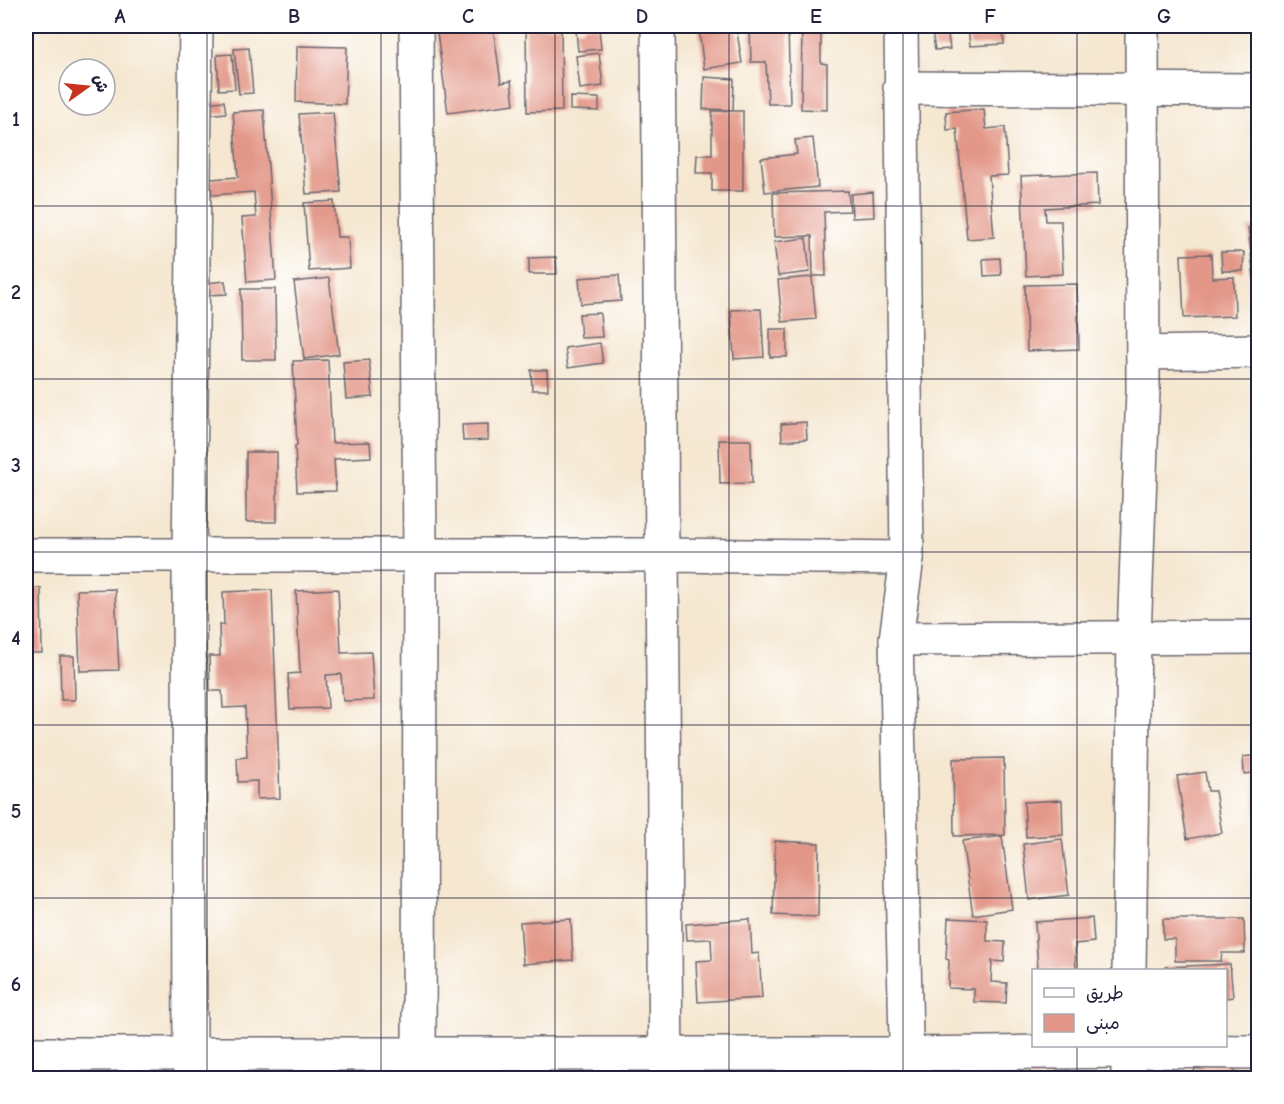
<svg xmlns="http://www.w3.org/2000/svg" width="1284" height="1104" viewBox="0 0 1284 1104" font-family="'Comic Neue','Playpen Sans Arabic',sans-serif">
<rect width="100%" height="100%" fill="#fff"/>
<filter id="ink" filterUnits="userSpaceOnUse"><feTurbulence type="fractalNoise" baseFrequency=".0167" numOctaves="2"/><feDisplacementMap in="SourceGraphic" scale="12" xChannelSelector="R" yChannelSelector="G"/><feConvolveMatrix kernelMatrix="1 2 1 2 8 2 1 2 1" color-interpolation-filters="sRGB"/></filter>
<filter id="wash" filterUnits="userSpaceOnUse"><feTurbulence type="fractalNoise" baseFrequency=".008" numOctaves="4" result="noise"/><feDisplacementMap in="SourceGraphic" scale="24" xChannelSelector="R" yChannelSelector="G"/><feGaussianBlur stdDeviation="1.35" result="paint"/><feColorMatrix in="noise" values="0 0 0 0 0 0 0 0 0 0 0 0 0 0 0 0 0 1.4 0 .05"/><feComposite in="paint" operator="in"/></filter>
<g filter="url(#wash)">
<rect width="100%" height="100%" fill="#f5e7d0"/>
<g id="blocks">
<g fill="#e39788">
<polygon points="492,26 493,26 501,83 511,81 514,104 448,113 437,33"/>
<polygon points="584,26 598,26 599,27 591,29 599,28 601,49 578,51 576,30 584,29"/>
<polygon points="736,26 742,63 704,69 699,31"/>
<polygon points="968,26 1003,26 1004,44 970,46"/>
<polygon points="561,27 562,111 527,112 526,28"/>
<polygon points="788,27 790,104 768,104 766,62 751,62 750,28"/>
<polygon points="802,28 821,29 821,63 827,64 827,110 801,109"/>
<polygon points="947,29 950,49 935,50 932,31"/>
<polygon points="297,46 347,47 345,104 296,102"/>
<polygon points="249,48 253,93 239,94 234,49"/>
<polygon points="599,53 603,86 580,89 576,56"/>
<polygon points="232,54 235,89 219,90 217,55"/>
<polygon points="704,77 734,79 733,110 703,109"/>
<polygon points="570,97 599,98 599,111 570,110"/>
<polygon points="224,101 226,113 206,115 205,103"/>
<polygon points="984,109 986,129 1005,127 1008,175 989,176 994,237 967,239 957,129 947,130 946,112"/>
<polygon points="264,110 276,280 247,282 242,218 256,217 254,192 212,195 211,179 238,177 233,112"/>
<polygon points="712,111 743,111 743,191 712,191 712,173 696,173 697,155 712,155"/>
<polygon points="333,112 341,192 306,194 299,114"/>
<polygon points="813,138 818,187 765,192 761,158 797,154 795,140"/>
<polygon points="1097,173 1098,205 1045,208 1046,221 1061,221 1063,274 1026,276 1021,176"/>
<polygon points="848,191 850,211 824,212 826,276 813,276 812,236 774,237 773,193"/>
<polygon points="873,192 874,217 852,218 851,194"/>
<polygon points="334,201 337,237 348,237 350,268 309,271 304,203"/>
<polygon points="1258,227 1258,305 1257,305 1248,228"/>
<polygon points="806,238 810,272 778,276 774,242"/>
<polygon points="1221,252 1244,252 1243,271 1222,271"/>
<polygon points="1211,254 1212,278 1234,277 1235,316 1184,318 1181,255"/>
<polygon points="556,257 557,274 529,274 529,258"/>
<polygon points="1000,258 1001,275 984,276 983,259"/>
<polygon points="619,275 621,301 581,304 579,278"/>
<polygon points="812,277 816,319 782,322 778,280"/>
<polygon points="329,278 339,354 304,359 294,282"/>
<polygon points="225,281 227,294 207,295 206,283"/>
<polygon points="1077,284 1079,349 1027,351 1025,285"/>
<polygon points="241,289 275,289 276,360 242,360"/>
<polygon points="761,309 764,357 734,359 731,310"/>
<polygon points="600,313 602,337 581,338 579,314"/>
<rect x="770" y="329" width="17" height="28"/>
<polygon points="600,343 603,363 568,368 565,348"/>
<polygon points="328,360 332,443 370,442 371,457 334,459 336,491 297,492 295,446 297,446 293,361"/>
<polygon points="369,360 373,397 346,399 343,362"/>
<polygon points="531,370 547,370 548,390 532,390"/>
<polygon points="806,422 807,439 782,441 781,424"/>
<polygon points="488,424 488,440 463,441 462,425"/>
<polygon points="719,440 751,440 752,483 720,484"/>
<rect x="246" y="452" width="31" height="70"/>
<polygon points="41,588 42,653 26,653 26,589"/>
<polygon points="115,589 119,670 80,671 77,590"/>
<polygon points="338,589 341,653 371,652 374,700 343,701 341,674 326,675 328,708 290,709 288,674 300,673 296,591"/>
<polygon points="272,590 280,798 257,799 257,781 238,782 237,758 247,757 245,707 223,708 222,691 210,691 209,656 220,656 219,625 224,625 223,592"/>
<polygon points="60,656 74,656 75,700 61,700"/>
<polygon points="1258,755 1258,825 1257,825 1253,773 1244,774 1243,757"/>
<polygon points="1004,758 1005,835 954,836 953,759"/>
<polygon points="1205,772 1208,791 1215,791 1222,833 1187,839 1177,776"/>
<polygon points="1062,800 1063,835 1026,837 1024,802"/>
<polygon points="1002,836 1012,909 973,915 962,841"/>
<polygon points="1062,839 1069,895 1029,900 1023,844"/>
<polygon points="775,841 819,843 818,917 773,915"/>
<polygon points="948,918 987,920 987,941 1005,942 1004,962 992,961 991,982 1007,983 1006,1003 974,1002 974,989 948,988 949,960 946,959"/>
<polygon points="1092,918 1094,942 1075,944 1076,970 1038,970 1035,922"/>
<polygon points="571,919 573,960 523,964 520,922"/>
<polygon points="750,919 752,954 759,953 762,998 698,1002 696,961 712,960 711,939 687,940 686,924"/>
<polygon points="1163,919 1244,919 1245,953 1222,953 1221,961 1175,961 1175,939 1163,939"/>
<polygon points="1230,964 1233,997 1226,998 1226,970 1165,970 1165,967"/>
<polygon points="1234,1060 1235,1078 1195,1078 1194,1062"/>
<polygon points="568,1062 570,1078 533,1078 531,1067"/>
<polygon points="621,1063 621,1078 604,1078 604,1064"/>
<polygon points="507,1064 508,1078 460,1078 459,1069"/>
<polygon points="1030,1064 1068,1065 1067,1078 1030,1078"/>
<polygon points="142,1067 143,1078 123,1078 123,1069"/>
<polygon points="46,1070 47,1078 26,1078 26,1071"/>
<rect x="439" y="1071" width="19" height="7"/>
<rect x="76" y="1074" width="32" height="4"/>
</g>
</g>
</g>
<g filter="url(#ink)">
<use href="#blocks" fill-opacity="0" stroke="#6c676f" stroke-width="1.5"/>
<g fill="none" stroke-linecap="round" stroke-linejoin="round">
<defs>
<g id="minor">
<polyline points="416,26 420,555 419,1078"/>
<polyline points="658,26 666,1078"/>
<polyline points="901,26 907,558 896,639 907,1078"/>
<polyline points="900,88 1258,90"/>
<polyline points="1143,353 1258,351"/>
<polyline points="26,555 662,555 907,558"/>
<polyline points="896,639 1258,637"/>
<polyline points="1129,970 1134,638 1143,390 1142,26"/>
<polyline points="1128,1046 1128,1078"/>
<polyline points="26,1054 907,1054 1128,1051 1258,1052"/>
<polyline points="190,1078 189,555 196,26"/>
</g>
</defs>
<use href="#minor" stroke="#6c676f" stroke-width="36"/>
<use href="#minor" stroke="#fff" stroke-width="33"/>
</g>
</g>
<path fill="none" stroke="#22223b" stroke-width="1.5" stroke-opacity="0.55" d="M 207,26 L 207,1078M 381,26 L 381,1078M 555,26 L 555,1078M 729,26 L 729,1078M 903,26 L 903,1078M 1077,26 L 1077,970M 26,206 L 1258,206M 26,379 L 1258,379M 26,552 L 1258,552M 26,725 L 1258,725M 26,898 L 1258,898M 1077,1046 L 1077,1078"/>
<rect width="1284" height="1104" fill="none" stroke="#fff" stroke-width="66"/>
<rect x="1032" y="969" width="195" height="78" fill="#ffffff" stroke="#a7a7b1" stroke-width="1.5"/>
<rect x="1044" y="988" width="30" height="9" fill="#ffffff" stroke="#a7a7b1" stroke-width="1.5"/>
<text x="1086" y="999" font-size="18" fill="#22223b">طريق</text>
<rect x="1044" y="1014" width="30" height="18" fill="#e39788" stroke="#a7a7b1" stroke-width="1.5"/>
<text x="1086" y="1029" font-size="18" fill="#22223b">مبنى</text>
<g transform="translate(87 87) rotate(75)"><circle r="28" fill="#ffffff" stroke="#a7a7b1" stroke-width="1.5"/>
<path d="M0-4.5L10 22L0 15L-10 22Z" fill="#c8321e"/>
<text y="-9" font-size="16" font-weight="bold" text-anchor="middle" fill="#22223b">ش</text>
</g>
<rect x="33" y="33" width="1218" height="1038" fill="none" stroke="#22223b" stroke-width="2"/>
<g font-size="20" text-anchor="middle" font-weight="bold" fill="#22223b">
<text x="120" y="23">A</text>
<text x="294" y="23">B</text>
<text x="468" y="23">C</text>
<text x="642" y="23">D</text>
<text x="816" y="23">E</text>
<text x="990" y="23">F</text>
<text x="1164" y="23">G</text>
<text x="16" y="126">1</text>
<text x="16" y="299">2</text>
<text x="16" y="472">3</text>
<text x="16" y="645">4</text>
<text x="16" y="818">5</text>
<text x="16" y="991">6</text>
</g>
</svg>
